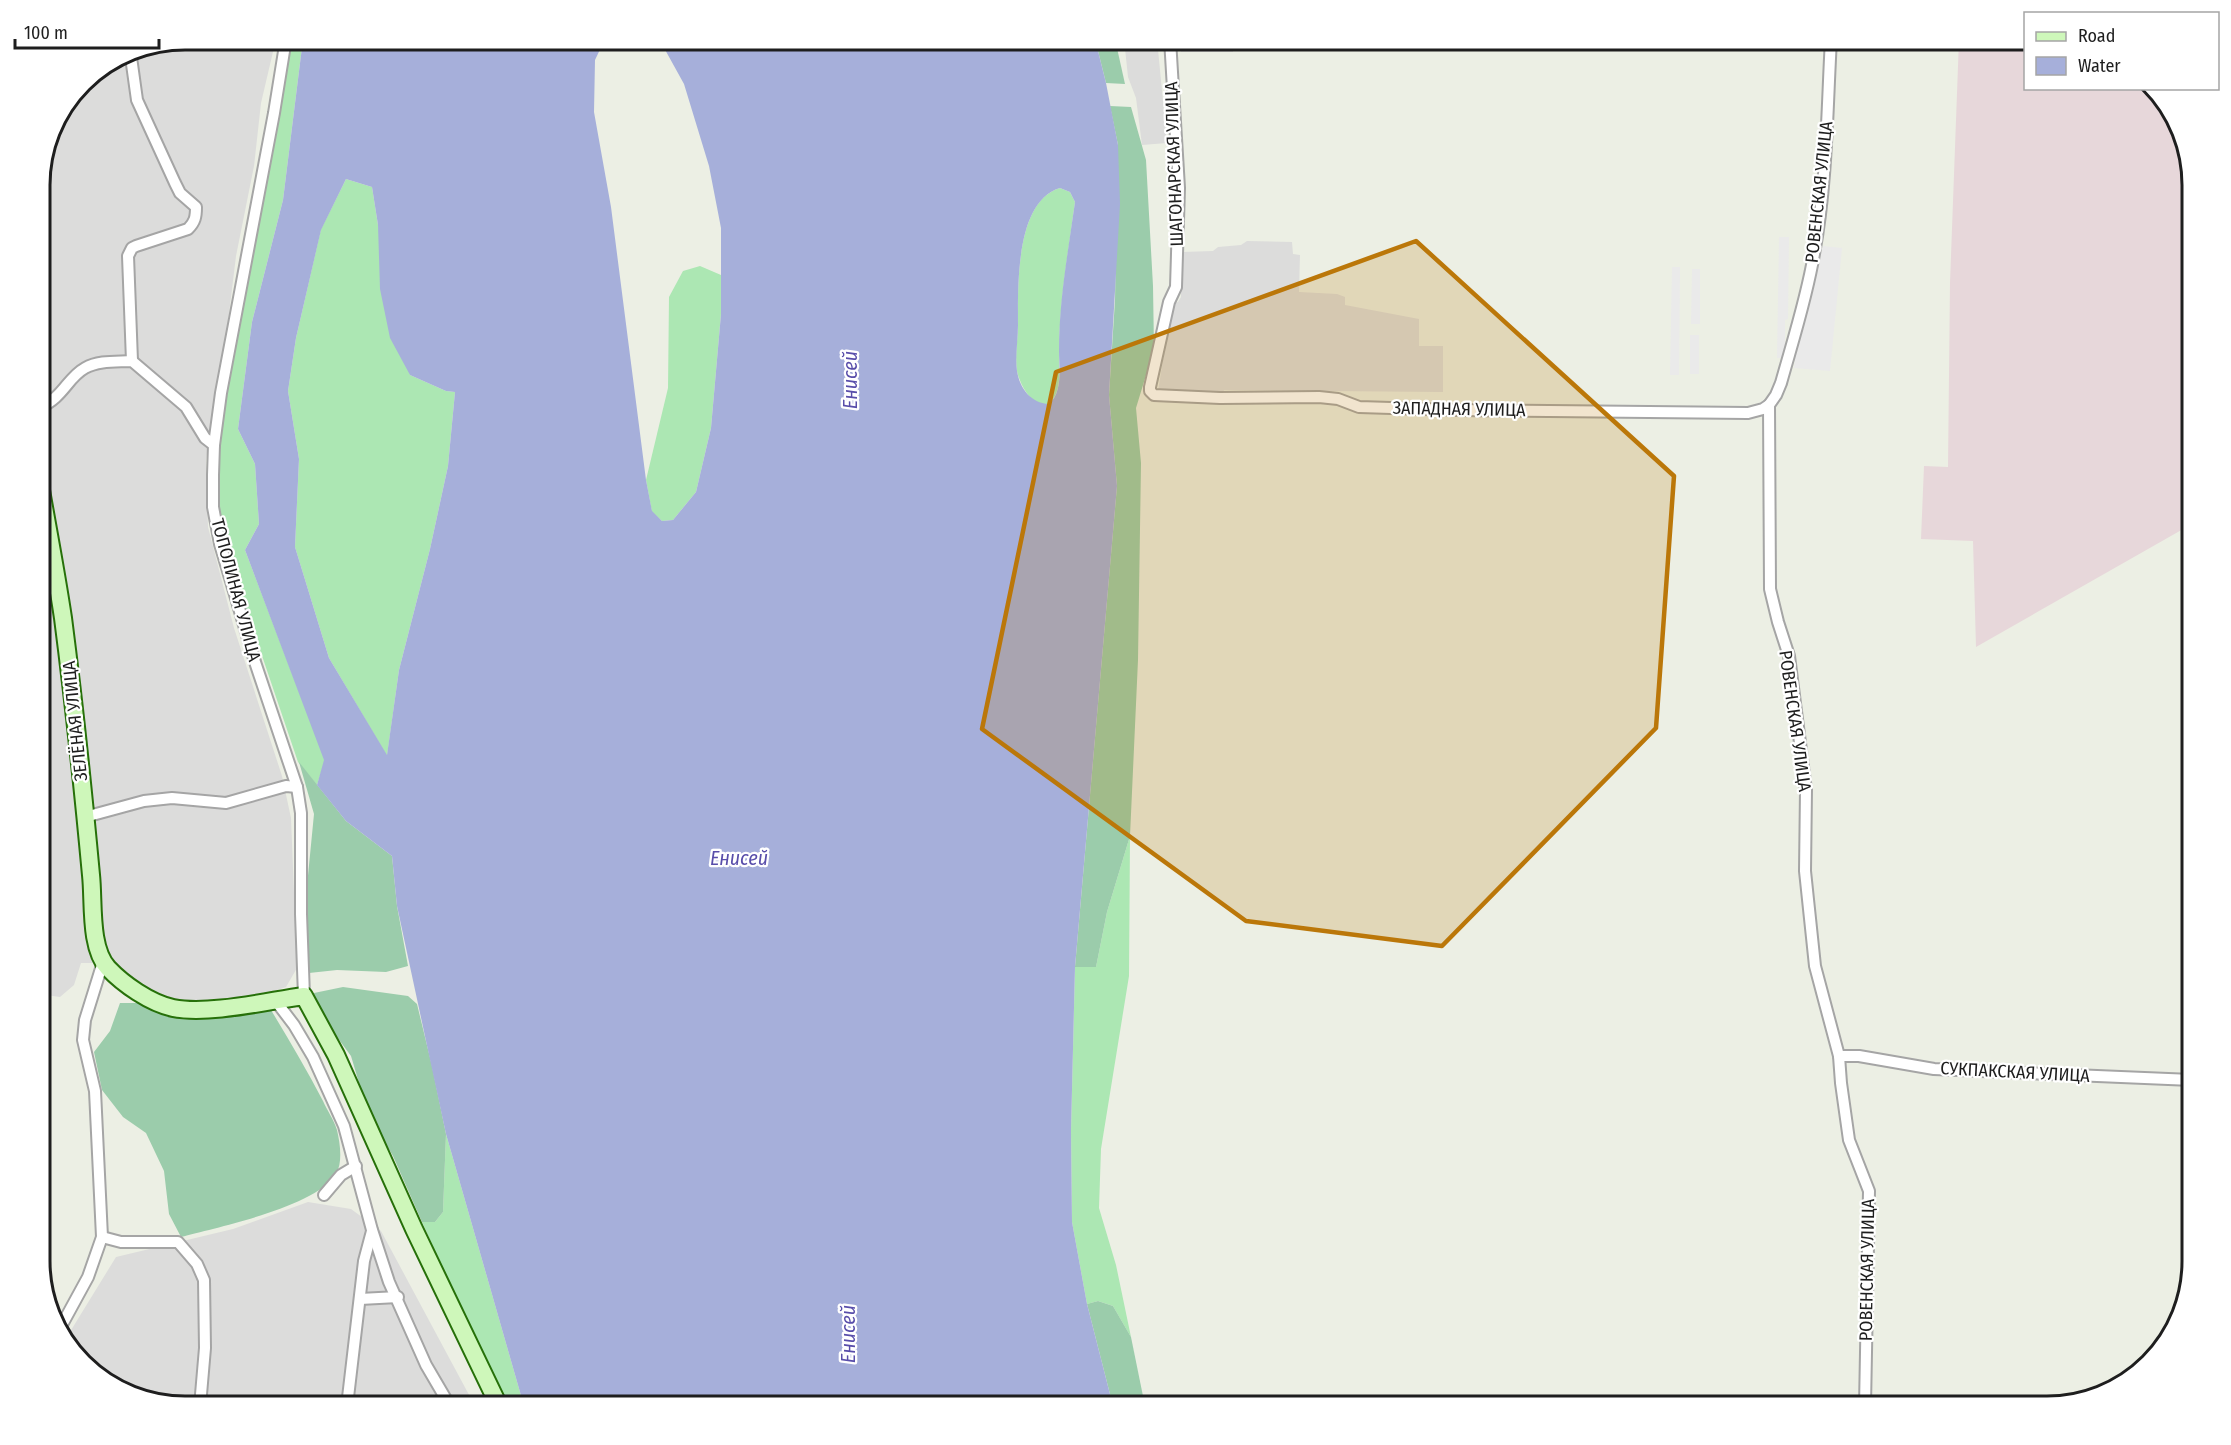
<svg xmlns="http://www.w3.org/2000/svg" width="2231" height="1445" viewBox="0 0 2231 1445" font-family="'Fira Sans Condensed',sans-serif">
<rect width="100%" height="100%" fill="#ecefe4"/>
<g fill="#dcdcdb">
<polygon points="184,39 276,39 261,103 254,166 236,256 228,322 214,399 206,461 208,527 234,628 282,776 291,818 297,968 286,987 260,996 198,1005 164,999 111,963 81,963 74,985 60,997 39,994 39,175 54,120 82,81 129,50"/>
<polygon points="1124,39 1157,39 1167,143 1142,145 1136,98 1128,77"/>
<polygon points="1180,39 1272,39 1273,41 1233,44 1233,52 1181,52"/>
<polygon points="1247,241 1292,242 1293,254 1300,255 1299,292 1337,294 1345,297 1345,305 1419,319 1419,346 1443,346 1443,392 1224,390 1221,395 1158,391 1172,304 1178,302 1181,297 1180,259 1182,252 1213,251 1218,247 1241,245"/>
<polygon points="308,1202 351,1209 381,1231 475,1406 184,1406 104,1382 65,1340 116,1257 233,1229"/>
</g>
<polygon fill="#e7d7da" points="1959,39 2025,39 2026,88 2151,89 2173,112 2192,184 2192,524 1976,647 1973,541 1921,539 1924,466 1948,467 1950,283"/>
<g fill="#ace7b3">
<polygon points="290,39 303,39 283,200 252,322 238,429 255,464 259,524 245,550 325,760 317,785 298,762 228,555 219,507 220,420 279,120"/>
<polygon points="346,179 372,187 378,225 410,375 446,391 455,392 448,466 430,549 399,670 387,756 329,658 295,547 299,459 288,391 296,338 321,229"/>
<path d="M 1060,188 L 1070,192 L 1075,202 C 1068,254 1059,303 1059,356 C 1059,372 1062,392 1049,404 C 1045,404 1039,404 1036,402 C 1027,397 1019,381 1017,371 C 1015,358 1017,343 1018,330 C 1018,292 1014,201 1060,188 Z"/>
<polygon points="700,266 721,275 721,314 711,428 696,492 673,520 662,521 652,512 646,480 668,388 669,297 683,271"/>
<polygon points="1130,836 1129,976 1101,1149 1099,1208 1116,1265 1131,1337 1113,1306 1098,1301 1087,1304 1072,1222 1071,1131 1075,967 1096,967 1107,912"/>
<polygon points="446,1134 524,1406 507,1406 465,1318 422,1222 435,1222 443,1212"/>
</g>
<g fill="#9bccab">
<polygon points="1095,39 1115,39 1125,84 1106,83"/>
<polygon points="1110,106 1131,107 1146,160 1153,286 1154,349 1136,408 1141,463 1138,660 1130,836 1107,912 1096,967 1075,967 1117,486 1109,395 1115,300 1118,145"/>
<polygon points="299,762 346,821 392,856 397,906 408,966 386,972 337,970 309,973 306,896 314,814"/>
<polygon points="343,987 408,996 417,1004 432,1066 446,1134 443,1212 435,1222 422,1222 393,1156 368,1113 351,1056 315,1007 314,993"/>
<path d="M 120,1003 L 144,1003 L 164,1015 L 204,1016 L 271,1010 C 289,1040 307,1070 323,1101 C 327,1110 334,1120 337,1130 C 340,1143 343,1162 336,1174 C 316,1207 218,1227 181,1237 L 169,1214 L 164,1171 L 146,1133 L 123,1117 L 102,1090 L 94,1052 L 110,1031 Z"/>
<polygon points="1098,1301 1113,1306 1131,1337 1145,1406 1113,1406 1087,1304"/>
</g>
<g fill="#eaeaea">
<polygon points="1779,237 1789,237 1788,319 1785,320 1785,358 1777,358"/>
<polygon points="1823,246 1842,248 1830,371 1794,368 1796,351"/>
<polygon points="1672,267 1680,267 1679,375 1670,375"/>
<polygon points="1692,269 1700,269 1700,324 1691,324"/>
<rect x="1690" y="335" width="9" height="39"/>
</g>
<path fill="#a6afda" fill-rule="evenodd" d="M 303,39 L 605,39 L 595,60 L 594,112 L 611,207 L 646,480 L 652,511 L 662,521 L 673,520 L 696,492 L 711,428 L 721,314 L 721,228 L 709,166 L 684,84 L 663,46 L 655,39 L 1095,39 L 1106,83 L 1118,145 L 1120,204 L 1109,395 L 1117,486 L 1075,967 L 1071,1131 L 1072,1222 L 1087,1304 L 1113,1406 L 524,1406 L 446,1134 L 397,906 L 392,856 L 346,821 L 317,785 L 324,760 L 245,550 L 259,524 L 255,464 L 238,429 L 252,322 L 283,200 ZM 346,179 L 372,187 L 378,225 L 380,289 L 390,338 L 410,375 L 446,391 L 455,392 L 448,466 L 430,549 L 399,670 L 387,755 L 329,658 L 295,547 L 299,459 L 288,391 L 296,338 L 321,230 ZM 1060,188 L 1070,192 L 1075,202 C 1068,252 1059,300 1059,351 C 1059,369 1063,392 1049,404 C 1031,403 1020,389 1017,371 C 1015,357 1018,340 1018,325 C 1018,288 1015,201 1060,188 Z"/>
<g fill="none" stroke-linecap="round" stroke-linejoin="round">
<defs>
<g id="street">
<polyline points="286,39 274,113 221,393 214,445 213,475 213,507 220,544 255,662 297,787 301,813 301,914 304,996"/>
<polyline points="1170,39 1179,188 1176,287 1169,302 1150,387 1150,391 1154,395 1220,398 1319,397 1338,399 1359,407 1455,410 1748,413 1763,409 1769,405"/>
<path d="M 1831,39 C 1827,110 1827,184 1814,254 C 1807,297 1793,340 1781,383 L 1776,395 L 1769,405 L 1770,589 L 1778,622 L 1789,656 L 1806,790 L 1805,871 L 1815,966 L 1839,1056 L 1841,1083 L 1849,1140 L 1869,1191 L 1865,1406"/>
<path d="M 130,50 L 137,100 L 175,183 L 180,193 L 196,207 C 196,217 195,222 188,229 L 136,246 L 132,248 L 128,256 L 132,361"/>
<path d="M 39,408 C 64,397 67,378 85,368 C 99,360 117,362 132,361 L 186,407 L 205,438 L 214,445"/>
<polyline points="85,817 144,801 172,798 226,803 286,786 297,787"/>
<polyline points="275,1000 294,1025 313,1057 344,1126 372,1230 389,1282 426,1365 450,1406"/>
<polyline points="1839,1056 1859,1056 1934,1069 2192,1080"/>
<polyline points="324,1195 341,1175 356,1166"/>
<polyline points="102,1237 121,1242 178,1242 197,1264 204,1280 205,1348 200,1406"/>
<polyline points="360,1299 398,1297"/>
<polyline points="58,1332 88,1277 102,1237 95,1091 83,1040 85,1020 103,962"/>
<polyline points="347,1406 364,1261 372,1231"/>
</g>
<path id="secondary" d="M 39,479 C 47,525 56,571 63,618 C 74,703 83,789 91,875 C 94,902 89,947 108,968 C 123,984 150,1003 173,1008 C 209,1015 267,1001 304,996 L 336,1055 L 414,1229 L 499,1406"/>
</defs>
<use href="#street" stroke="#a5a5a5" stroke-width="14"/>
<use href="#secondary" stroke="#267009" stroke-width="20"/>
<use href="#street" stroke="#fff" stroke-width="10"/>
<use href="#secondary" stroke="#cef7ba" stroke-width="16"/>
</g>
<path fill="#bb7709" fill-opacity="0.2" stroke="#bb7709" stroke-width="4.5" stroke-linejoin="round" d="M 1416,241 L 1674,476 L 1656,728 L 1442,946 L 1246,921 L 982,729 L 1056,372 Z"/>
<g text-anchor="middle" stroke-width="4.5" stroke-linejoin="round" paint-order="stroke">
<g font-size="18" fill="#1e1e1e" stroke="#fff">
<text transform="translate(1174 164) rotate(-92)" y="6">ШАГОНАРСКАЯ УЛИЦА</text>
<text transform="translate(1819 192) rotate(-84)" y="6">РОВЕНСКАЯ УЛИЦА</text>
<text transform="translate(1459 409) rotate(1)" y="6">ЗАПАДНАЯ УЛИЦА</text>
<text transform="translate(236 590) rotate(75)" y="6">ТОПОЛИНАЯ УЛИЦА</text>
<text transform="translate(75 721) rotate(-96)" y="6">ЗЕЛЁНАЯ УЛИЦА</text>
<text transform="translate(1795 721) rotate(82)" y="6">РОВЕНСКАЯ УЛИЦА</text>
<text transform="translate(2015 1072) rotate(3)" y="6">СУКПАКСКАЯ УЛИЦА</text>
<text transform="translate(1867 1270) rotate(-89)" y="6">РОВЕНСКАЯ УЛИЦА</text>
</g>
<g font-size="20" font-style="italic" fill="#594eaa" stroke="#fff">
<text transform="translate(850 380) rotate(-90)" y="7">Енисей</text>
<text x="739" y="865">Енисей</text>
<text transform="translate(848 1334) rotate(-90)" y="7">Енисей</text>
</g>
</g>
<path d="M0 0H2231V1445H0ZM185 50H2047A135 135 0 0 1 2182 185V1261A135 135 0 0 1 2047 1396H185A135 135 0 0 1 50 1261V185A135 135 0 0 1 185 50Z" fill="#fff" fill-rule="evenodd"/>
<path fill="none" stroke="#1e1e1e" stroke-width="3" d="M185 50H2047A135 135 0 0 1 2182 185V1261A135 135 0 0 1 2047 1396H185A135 135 0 0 1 50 1261V185A135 135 0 0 1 185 50Z"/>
<rect x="2024" y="12" width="195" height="78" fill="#ffffff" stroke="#a5a5a5" stroke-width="1.5"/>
<rect x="2036" y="32" width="30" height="9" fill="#cef7ba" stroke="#a5a5a5" stroke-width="1.5"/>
<text x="2078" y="42" font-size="18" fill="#1e1e1e">Road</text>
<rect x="2036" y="57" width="30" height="18" fill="#a6afda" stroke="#a5a5a5" stroke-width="1.5"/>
<text x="2078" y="72" font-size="18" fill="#1e1e1e">Water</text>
<path d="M15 39v9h144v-9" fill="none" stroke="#1e1e1e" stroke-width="3"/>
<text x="24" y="39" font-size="18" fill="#1e1e1e" stroke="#ffffff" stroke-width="4.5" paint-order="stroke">100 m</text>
</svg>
